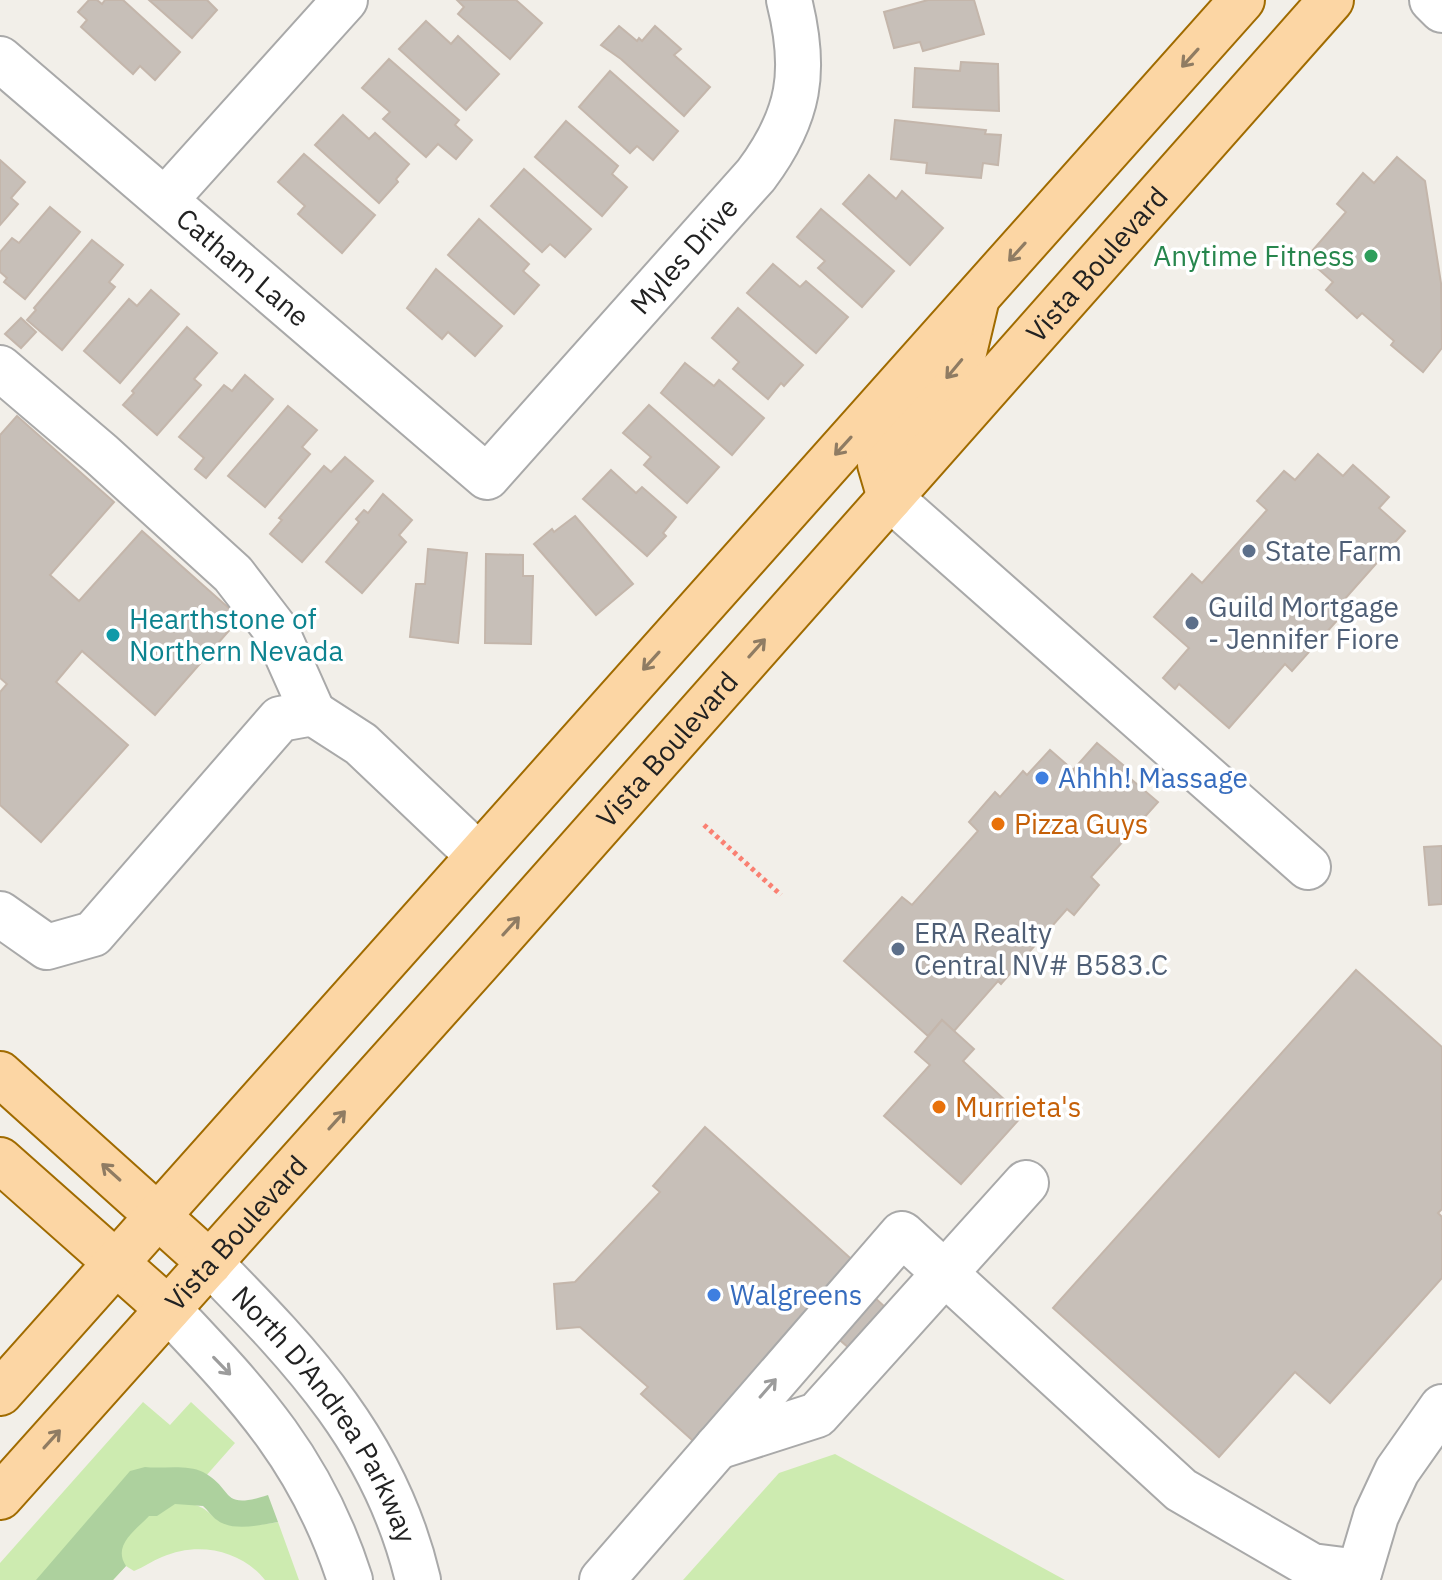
<svg xmlns="http://www.w3.org/2000/svg" width="1442" height="1580" viewBox="0 0 1442 1580" font-family="'IBM Plex Sans',sans-serif">
<rect width="100%" height="100%" fill="#f2efe9"/>
<g fill="#cdebb0">
<path d="M 143,1402 L 170,1425 L 191,1402 L 235,1443 L 182,1503 C 199,1504 204,1508 215,1518 C 227,1529 263,1525 278,1522 L 299,1580 L 265,1580 C 241,1550 198,1541 162,1557 C 152,1561 144,1567 134,1571 L 126,1566 L 113,1580 L 0,1580 L 0,1563 Z"/>
<polygon points="835,1454 1065,1580 683,1580 779,1473"/>
</g>
<path fill="#add19e" d="M 145,1467 C 162,1469 187,1464 203,1472 C 235,1489 219,1511 268,1495 L 278,1522 C 261,1525 232,1532 217,1520 C 212,1517 208,1510 203,1506 L 175,1504 L 157,1516 L 149,1516 C 136,1530 112,1545 126,1566 L 113,1580 L 36,1580 L 130,1471 Z"/>
<g fill="#c7bfb8" stroke="#c4b6ab" stroke-width="2">
<polygon points="89,0 97,0 102,4 105,0 123,0 180,52 155,80 140,66 133,74 81,27 87,20 78,12"/>
<polygon points="149,0 207,0 217,10 192,38"/>
<polygon points="457,0 516,0 542,23 510,59 458,14 464,7"/>
<polygon points="928,0 974,0 984,34 923,51 920,42 894,48 884,12"/>
<polygon points="426,21 451,44 458,36 499,74 466,110 399,49"/>
<polygon points="619,26 637,41 639,38 642,41 655,26 681,49 674,55 710,87 684,116 621,59 601,45"/>
<polygon points="389,59 459,120 455,125 472,140 456,159 438,144 426,157 383,119 390,112 362,88"/>
<polygon points="961,62 998,64 999,111 913,107 915,68 960,71"/>
<polygon points="610,71 678,131 653,160 637,146 630,153 579,107"/>
<polygon points="343,115 369,139 375,133 409,164 396,179 398,182 379,203 315,145"/>
<polygon points="895,120 986,130 985,134 1001,135 998,165 983,163 981,178 926,173 927,163 891,159"/>
<polygon points="566,121 618,166 612,174 627,187 602,216 535,157"/>
<polygon points="304,154 375,215 342,253 298,214 305,206 278,182"/>
<polygon points="1397,157 1425,181 1441,283 1442,348 1423,372 1391,345 1394,341 1362,313 1357,318 1326,290 1333,282 1306,258 1346,212 1337,204 1363,173 1374,183"/>
<polygon points="0,160 25,182 11,198 18,204 0,225"/>
<polygon points="524,169 591,229 565,257 550,244 542,252 491,206"/>
<polygon points="869,175 896,199 902,191 943,228 910,265 843,204"/>
<polygon points="50,207 80,232 25,299 4,282 7,278 0,272 0,252 12,238 19,243"/>
<polygon points="821,209 894,271 862,307 818,268 825,261 797,237"/>
<polygon points="479,219 529,264 523,271 539,285 514,314 448,255"/>
<polygon points="92,240 123,265 109,282 115,287 62,350 27,320 36,310 34,308"/>
<polygon points="773,264 800,287 806,281 848,317 816,353 747,293"/>
<polygon points="436,269 502,326 475,356 448,332 442,339 407,308"/>
<polygon points="151,290 179,314 120,383 84,351 129,299 137,306"/>
<polygon points="738,308 803,365 784,386 781,383 768,399 733,369 739,362 712,338"/>
<polygon points="21,318 36,332 21,348 5,334"/>
<polygon points="187,327 217,353 194,379 201,385 157,435 123,405 134,393 132,391"/>
<polygon points="685,363 714,386 719,380 764,418 732,455 661,393"/>
<polygon points="245,375 273,399 206,478 195,469 204,458 179,437 224,385 232,391"/>
<polygon points="649,405 719,467 687,503 644,465 651,457 623,433"/>
<polygon points="288,406 317,430 302,447 310,454 265,507 228,476"/>
<polygon points="17,416 114,502 50,575 79,601 142,531 240,618 155,715 82,651 56,682 128,745 41,842 0,805 0,692 7,684 0,678 0,435"/>
<polygon points="1318,454 1343,476 1353,465 1389,497 1379,508 1405,531 1335,610 1341,616 1292,671 1285,664 1229,728 1179,684 1175,689 1163,678 1189,648 1154,617 1192,574 1202,583 1218,565 1267,510 1257,501 1284,471 1295,480"/>
<polygon points="345,457 373,481 302,562 270,534 282,520 279,518 324,466 331,472"/>
<polygon points="611,470 636,493 642,487 676,517 663,533 666,536 647,556 583,499"/>
<polygon points="383,494 412,520 399,535 406,542 362,593 326,562 359,522 356,519 364,510 368,513"/>
<polygon points="575,516 633,584 596,615 534,544 552,529 554,532"/>
<polygon points="428,549 467,553 458,643 410,637 416,584 425,584"/>
<polygon points="486,554 523,555 523,576 533,576 531,644 485,643"/>
<polygon points="1097,743 1129,770 1125,774 1158,802 1091,877 1099,885 1074,915 1067,909 1001,984 998,981 954,1031 942,1020 928,1036 844,961 902,897 912,905 978,831 969,822 995,792 1000,797 1023,771 1027,775 1050,750 1073,770"/>
<polygon points="1442,846 1442,904 1429,905 1424,847"/>
<polygon points="1356,970 1442,1047 1442,1209 1438,1213 1442,1217 1442,1278 1330,1403 1295,1372 1219,1457 1053,1308"/>
<polygon points="942,1020 974,1049 963,1061 1022,1116 961,1184 884,1116 930,1065 915,1052"/>
<polygon points="705,1127 858,1265 850,1275 885,1307 849,1348 813,1317 701,1448 641,1394 648,1387 580,1327 557,1329 554,1284 575,1282 660,1192 653,1186"/>
</g>
<g fill="none" stroke-linecap="round" stroke-linejoin="round">
<defs>
<g id="minor">
<polyline points="1432,0 1442,10"/>
<path id="s1" d="M 0,59 L 487,477 L 756,175 C 800,116 807,71 789,0"/>
<polyline points="165,200 345,0"/>
<polyline points="0,368 101,454 233,574 276,630 313,713"/>
<polyline points="890,498 1308,867"/>
<polyline points="0,914 47,947 93,934 280,719 313,713 361,744 478,855"/>
<path id="s2" d="M 210,1263 C 304,1359 386,1444 418,1580"/>
<path d="M 168,1309 C 251,1397 312,1461 350,1580"/>
<polyline points="717,1447 817,1415 1026,1183"/>
<polyline points="602,1580 902,1234 1181,1490 1312,1566 1359,1572"/>
<polyline points="1357,1580 1376,1516 1397,1471 1442,1407"/>
</g>
<g id="major">
<polyline points="890,498 880,464 894,436 962,361 976,302"/>
<polyline points="0,1074 210,1263"/>
<polyline points="0,1160 168,1309"/>
<polyline points="0,1393 1242,0"/>
<path id="s3" d="M 0,1497 L 479,962 L 1331,0"/>
</g>
</defs>
<use href="#minor" stroke="#a9a9a9" stroke-width="48"/>
<use href="#major" stroke="#a06b00" stroke-width="48"/>
<polyline stroke="#fa8072" stroke-width="5" stroke-dasharray="4 4" stroke-linecap="butt" points="704,825 781,895"/>
<use href="#minor" stroke="#fff" stroke-width="44"/>
<use href="#major" stroke="#fcd6a4" stroke-width="44"/>
</g>
<defs><path id="oneway-shaft" d="M-6 0H5M1.5-3L5.5 0L1.5 3" fill="none" stroke-width="1.6" stroke-linecap="round" stroke-linejoin="round" transform="scale(2)"/></defs>
<g stroke="#8f7c63">
<use href="#oneway-shaft" transform="translate(1190 58) rotate(132)"/>
<use href="#oneway-shaft" transform="translate(1017 252) rotate(132)"/>
<use href="#oneway-shaft" transform="translate(954 369) rotate(130)"/>
<use href="#oneway-shaft" transform="translate(843 446) rotate(132)"/>
<use href="#oneway-shaft" transform="translate(757 648) rotate(-48)"/>
<use href="#oneway-shaft" transform="translate(651 661) rotate(132)"/>
<use href="#oneway-shaft" transform="translate(511 926) rotate(-48)"/>
<use href="#oneway-shaft" transform="translate(337 1120) rotate(-48)"/>
<use href="#oneway-shaft" transform="translate(111 1172) rotate(-138)"/>
<use href="#oneway-shaft" transform="translate(52 1439) rotate(-48)"/>
</g>
<g stroke="#9c9c9c">
<use href="#oneway-shaft" transform="translate(222 1366) rotate(46)"/>
<use href="#oneway-shaft" transform="translate(768 1388) rotate(-49)"/>
</g>
<circle fill="#2e9e5b" stroke="#fff" stroke-width="3" cx="1371" cy="256" r="8"/>
<g fill="#5c6f8a" stroke="#fff" stroke-width="3">
<circle cx="1249" cy="551" r="8"/>
<circle cx="1192" cy="623" r="8"/>
<circle cx="898" cy="949" r="8"/>
</g>
<circle fill="#0f9aa8" stroke="#fff" stroke-width="3" cx="113" cy="635" r="8"/>
<g fill="#3f7fe0" stroke="#fff" stroke-width="3">
<circle cx="1042" cy="778" r="8"/>
<circle cx="714" cy="1295" r="8"/>
</g>
<g fill="#e8710a" stroke="#fff" stroke-width="3">
<circle cx="998" cy="824" r="8"/>
<circle cx="939" cy="1107" r="8"/>
</g>
<g text-anchor="middle" stroke-width="7" stroke-linejoin="round" paint-order="stroke">
<g font-size="28" fill="#222" stroke="#fff">
<text dy="10" stroke="none"><textPath href="#s1" startOffset="938">Myles Drive</textPath></text>
<text dy="10" stroke="none"><textPath href="#s3" startOffset="1650">Vista Boulevard</textPath></text>
<text dy="10" stroke="none"><textPath href="#s1" startOffset="320">Catham Lane</textPath></text>
<text dy="10" stroke="none"><textPath href="#s3" startOffset="1002">Vista Boulevard</textPath></text>
<text dy="10" stroke="none"><textPath href="#s3" startOffset="354">Vista Boulevard</textPath></text>
<text dy="10" stroke="none"><textPath href="#s2" startOffset="192">North D'Andrea Parkway</textPath></text>
</g>
<g font-size="28" fill="#27864d" stroke="#fff" text-anchor="end">
<text x="1355" y="266">Anytime Fitness</text>
</g>
<g font-size="28" fill="#4e5e75" stroke="#fff" text-anchor="start">
<text x="1265" y="561">State Farm</text>
<text x="1208" y="617">Guild Mortgage<tspan x="1208" dy="32">- Jennifer Fiore</tspan></text>
<text x="914" y="943">ERA Realty<tspan x="914" dy="32">Central NV# B583.C</tspan></text>
</g>
<g font-size="28" fill="#0d838f" stroke="#fff" text-anchor="start">
<text x="129" y="629">Hearthstone of<tspan x="129" dy="32">Northern Nevada</tspan></text>
</g>
<g font-size="28" fill="#366cbe" stroke="#fff" text-anchor="start">
<text x="1058" y="788">Ahhh! Massage</text>
<text x="730" y="1305">Walgreens</text>
</g>
<g font-size="28" fill="#c56008" stroke="#fff" text-anchor="start">
<text x="1014" y="834">Pizza Guys</text>
<text x="955" y="1117">Murrieta's</text>
</g>
</g>
</svg>
